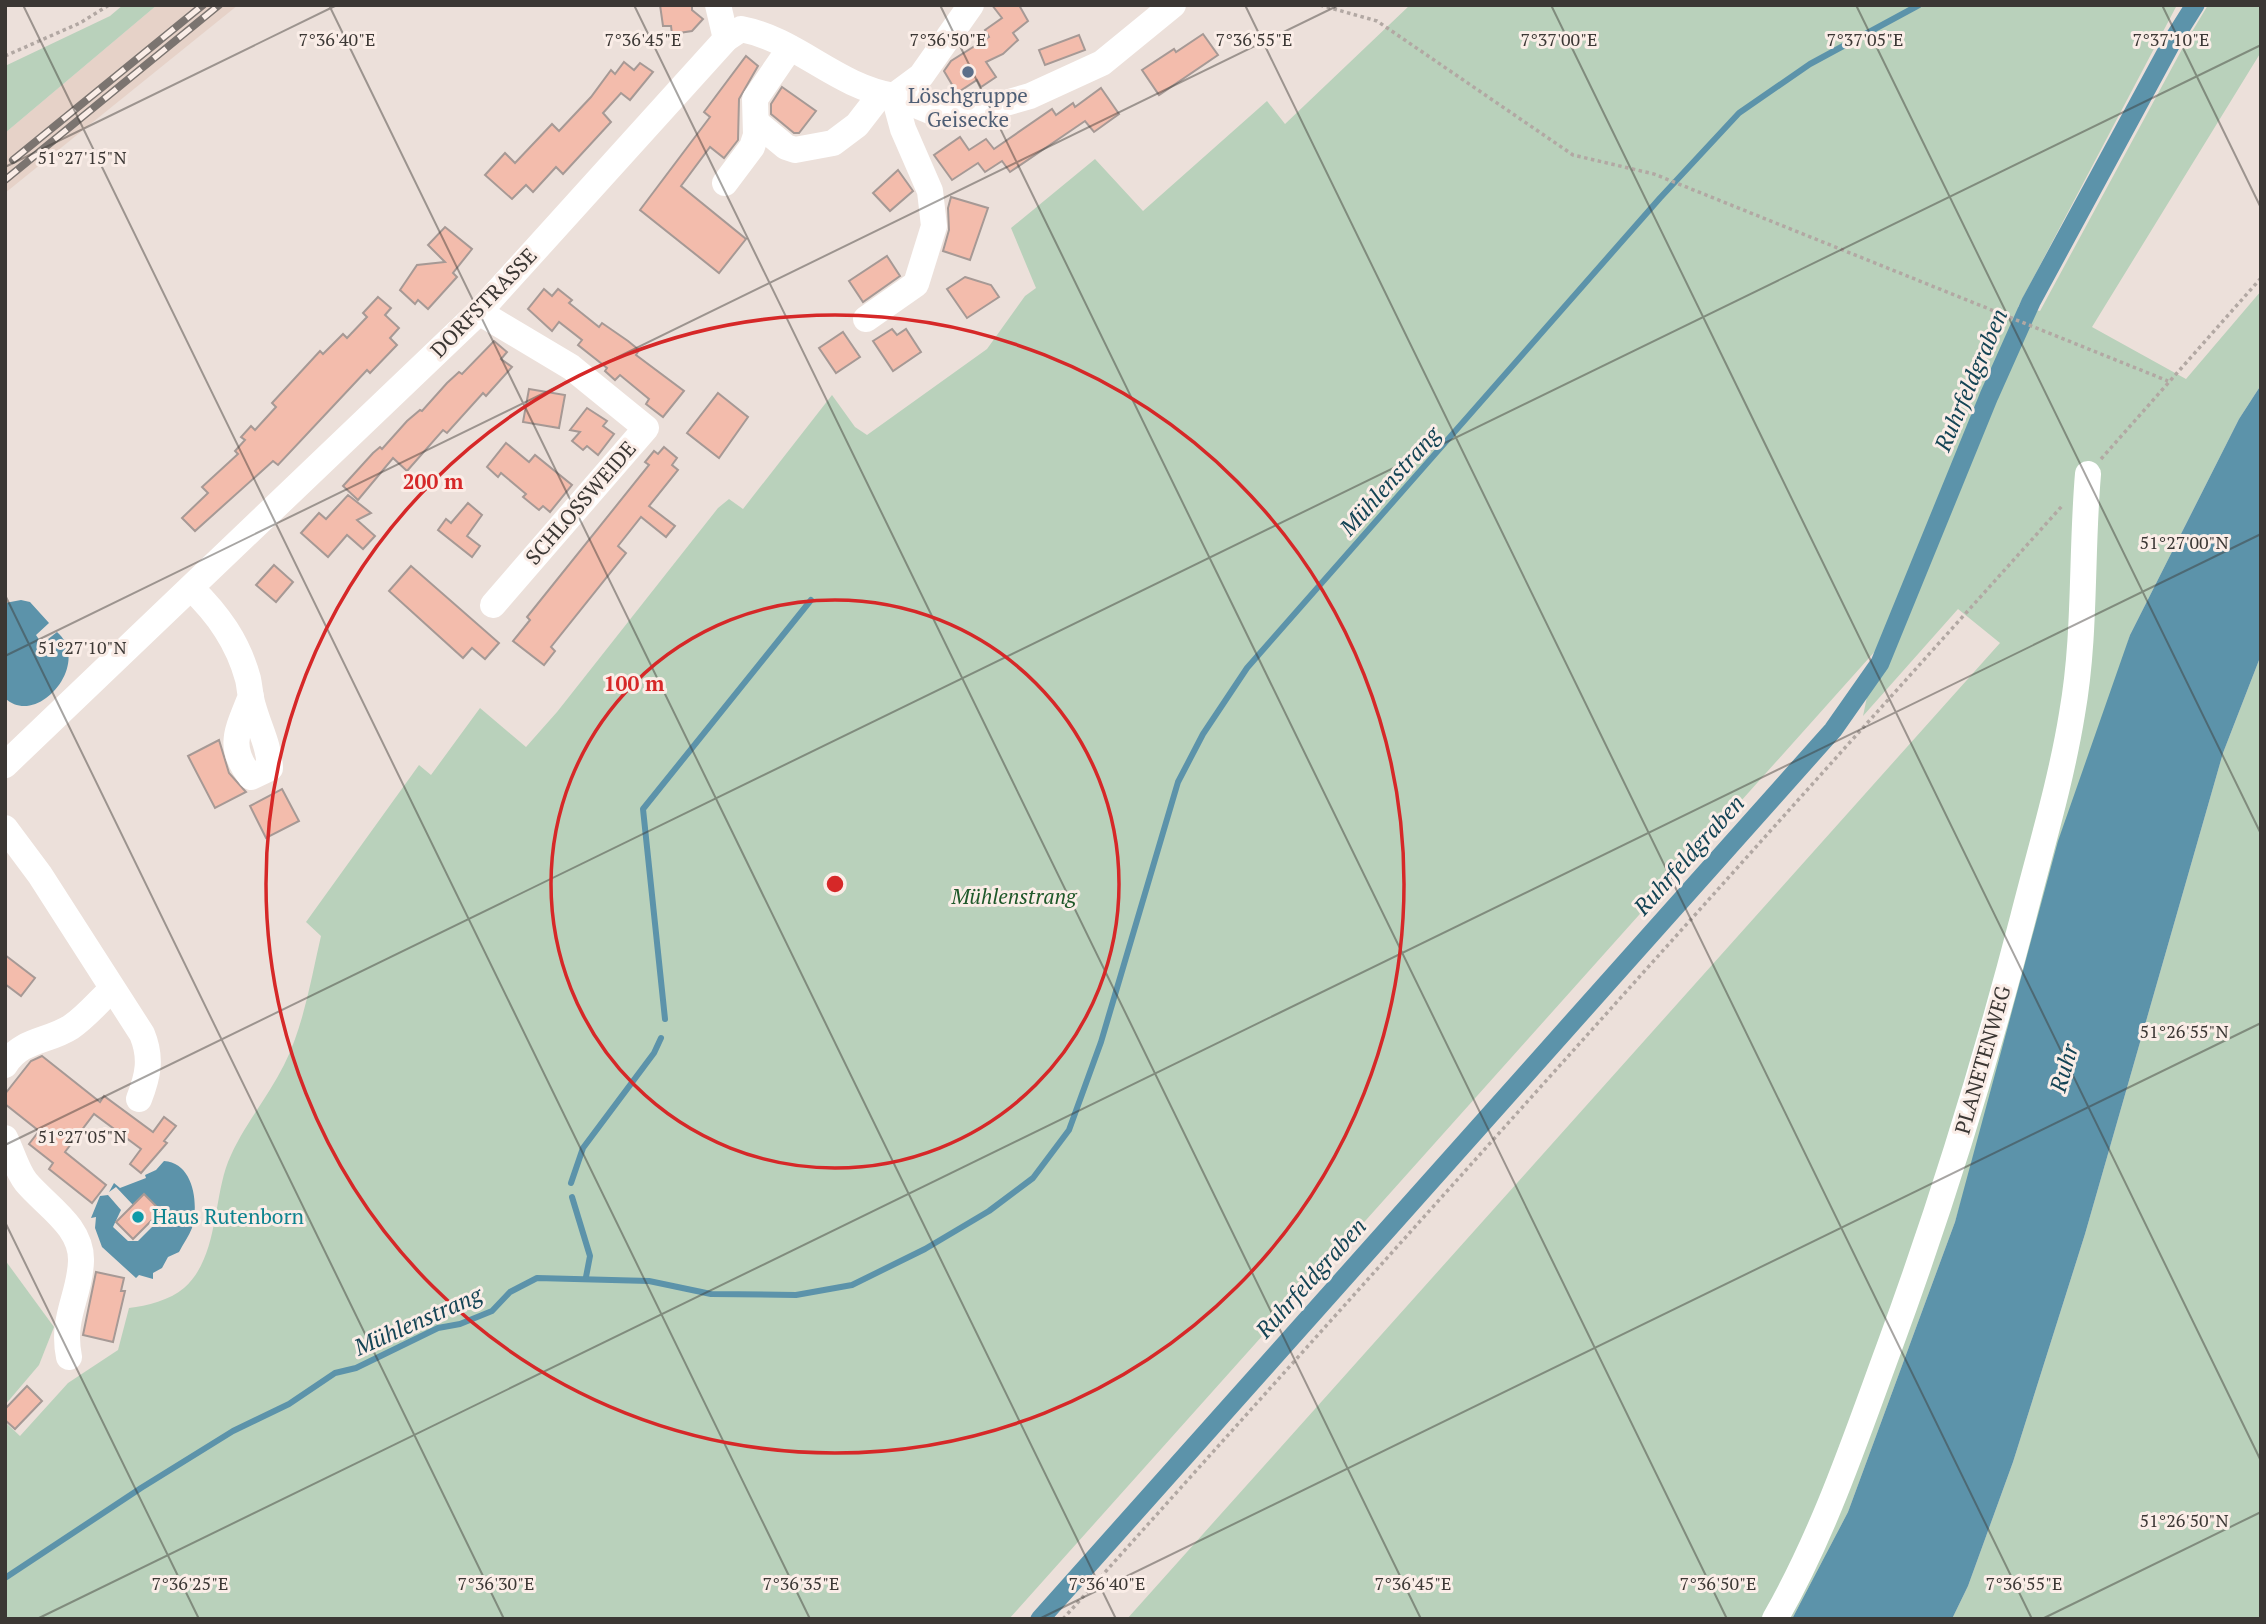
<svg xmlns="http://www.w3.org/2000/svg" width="2266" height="1624" viewBox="0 0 2266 1624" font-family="'PT Serif',serif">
<rect width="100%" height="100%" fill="#ece0da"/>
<polygon fill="#e6d2c8" points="157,5 238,5 5,193 5,133"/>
<g fill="#b9d1bb">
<polygon points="123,5 157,5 5,133 5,66 110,16"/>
<path d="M 1410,5 L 2177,5 L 2018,307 L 2040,311 L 2187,40 L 2208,5 L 2261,5 L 2261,52 L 2092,327 L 2186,379 L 2261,291 L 2261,385 L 2239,419 L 2130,635 L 1955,1222 L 1848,1512 L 1792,1619 L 1127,1619 L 2000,643 L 1958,609 L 1863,716 L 1877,649 L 1009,1619 L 5,1619 L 5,1422 L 20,1436 L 68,1383 L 118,1350 L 129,1308 C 147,1306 170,1300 184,1288 C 218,1258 213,1201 228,1162 C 242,1127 267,1099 284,1065 C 304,1025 311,979 321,936 L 306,922 L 419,765 L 431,775 L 480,708 L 526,747 L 557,712 L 718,508 L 729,499 L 743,509 L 832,395 L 855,427 L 867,435 L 987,349 L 1025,296 L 1036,288 L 1011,228 L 1095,159 L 1143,211 L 1267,101 L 1285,124 Z"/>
<polygon points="2261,655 2261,1619 1952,1619 1968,1586 2013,1462 2085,1234 2223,753"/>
<polygon points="5,1260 54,1327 39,1365 5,1405"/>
</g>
<g fill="#5c93aa">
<polygon points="2261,385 2261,655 2223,753 2085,1234 2013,1462 1968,1586 1952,1619 1792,1619 1848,1512 1955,1222 2058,841 2130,635 2239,419"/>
<path d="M 21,600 L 30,602 L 49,623 L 36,635 L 42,644 L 57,632 C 93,663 37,729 5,698 L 5,603 Z"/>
<path d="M 164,1161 C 194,1163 199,1204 192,1228 C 189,1236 183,1244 179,1252 L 168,1257 L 162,1268 L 153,1273 L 153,1279 L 139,1275 L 136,1278 L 102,1247 L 95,1228 L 96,1217 L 91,1218 L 100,1196 L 108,1195 L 121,1210 L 113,1227 L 128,1241 L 138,1241 L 160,1219 L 161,1211 L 144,1194 L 133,1205 L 116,1187 L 109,1192 L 114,1183 L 120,1188 L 146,1178 L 145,1175 L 156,1170 Z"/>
</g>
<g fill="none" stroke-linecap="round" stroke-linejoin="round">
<g stroke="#5c93aa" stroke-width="6">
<polyline points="665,1019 643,809 811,600"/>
<polyline points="571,1183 583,1148 654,1053 661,1038"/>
<polyline points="572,1197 590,1256 586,1277"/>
<polyline points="5,1578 141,1488 233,1431 289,1404 335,1373 356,1368 438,1328 460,1324 492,1311 510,1292 537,1278 649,1281 711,1294 796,1295 852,1285 925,1249 989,1211 1033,1178 1069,1130 1101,1042 1178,782 1203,734 1247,668 1660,198 1739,113 1810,64 1919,5"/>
</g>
<polyline stroke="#5c93aa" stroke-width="19" points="1040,1619 1833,730 1880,663 1989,396 2031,302 2173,40 2195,5"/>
</g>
<g fill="#f3bcac" stroke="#a69995" stroke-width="2">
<polygon points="660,5 692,5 692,10 703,19 692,31 672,34 671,26 663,26"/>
<polygon points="992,5 1019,5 1028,21 1013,33 1018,40 1003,54 986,62 996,77 981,87 977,80 957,93 944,71 951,61 989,37 985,30 1002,18"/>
<polygon points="1203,34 1218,55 1159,95 1142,70 1174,49 1176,52"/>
<polygon points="1079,35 1085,50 1045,65 1039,50"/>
<polygon points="746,56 758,66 739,99 738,140 724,158 710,147 681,186 746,239 719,273 640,210 710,117 704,112"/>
<polygon points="624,62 634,70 640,63 653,72 630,100 621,93 603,113 611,122 563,174 556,167 533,192 526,185 512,199 485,175 505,153 515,163 552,124 559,131 591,97 611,70 615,74"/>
<polygon points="782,87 816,111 799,133 794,133 771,114 771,104"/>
<polygon points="1101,88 1119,114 1094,132 1085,121 1010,172 1002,161 985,172 978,163 952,180 934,155 960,137 969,150 986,139 994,149 1052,109 1056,115 1073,103 1075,107"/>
<polygon points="898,170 913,191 890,211 873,193"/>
<polygon points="951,197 988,208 970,260 943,251 949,230 948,208"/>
<polygon points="445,227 472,249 453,273 457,277 428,309 418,300 415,304 400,290 417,265 445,262 428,245"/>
<polygon points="887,256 900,276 863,302 849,281"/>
<polygon points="965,277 991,285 999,297 967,318 947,289"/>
<polygon points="544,289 552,296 558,289 572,300 569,303 599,327 602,323 628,341 639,350 636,355 684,391 663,417 646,404 649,399 620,375 615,380 605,371 607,368 578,345 582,340 559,322 552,331 528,309"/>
<polygon points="378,297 391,308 385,315 399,328 390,338 397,345 370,373 367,370 278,465 273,461 195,531 182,518 208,493 202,487 238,454 235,451 245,440 241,437 251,426 255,430 276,407 272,403 320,351 323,354 343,334 347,338 367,317 363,313"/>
<polygon points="892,329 897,335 906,329 921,352 893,371 873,341"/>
<polygon points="843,332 860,357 836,373 819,348"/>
<polygon points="494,341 507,352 501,359 512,367 486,396 483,393 447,433 443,430 407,471 393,458 358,500 343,486 373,453 380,447 382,449 407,421 420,410 422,411 447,383 459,372 462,374"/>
<polygon points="529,389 565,395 559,428 523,422"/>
<polygon points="718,393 748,417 719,458 687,433"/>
<polygon points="587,408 607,421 603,426 614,434 598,455 587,446 583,450 572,441 580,432 570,430"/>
<polygon points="506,443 529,462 535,455 572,485 550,512 543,506 539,510 523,497 526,494 501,473 498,477 487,467"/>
<polygon points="664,447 677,458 672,465 678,470 649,506 675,526 666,537 641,517 618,546 626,553 551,647 555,651 544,665 513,641 530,620 527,617 649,465 645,462 654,451 658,454"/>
<polygon points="348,495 371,513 357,520 375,536 363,549 347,535 328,557 301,533 319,513 326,519"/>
<polygon points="468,503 482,515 467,536 480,546 472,557 438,530 446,519 451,523"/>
<polygon points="274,565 293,582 276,602 256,585"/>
<polygon points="411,566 499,643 485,659 472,648 463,658 389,591"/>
<polygon points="219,740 229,773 246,792 215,808 188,756"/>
<polygon points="282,789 299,821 266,838 250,806"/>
<polygon points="5,955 35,978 21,996 5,984"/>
<polygon points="42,1056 100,1102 104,1096 153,1132 164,1117 176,1126 164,1141 167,1143 141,1173 130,1164 141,1149 94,1114 65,1152 106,1185 92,1203 49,1169 53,1163 29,1144 39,1131 5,1104 5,1094 31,1061"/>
<polygon points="144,1194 161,1211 133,1239 116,1222"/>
<polygon points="96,1272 124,1278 121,1291 125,1291 113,1342 83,1335"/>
<polygon points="27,1386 42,1401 15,1429 5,1420 5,1409"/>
</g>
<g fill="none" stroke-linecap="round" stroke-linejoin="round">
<g stroke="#b2a8a3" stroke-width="3.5" stroke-dasharray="3.5 3.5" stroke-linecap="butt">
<polyline points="1320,5 1377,21 1573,155 1654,174 2168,381"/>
<polyline points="5,56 80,23 109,5"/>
<polyline points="2101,459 2261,278"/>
<polyline points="1063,1619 2062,506"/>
</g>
<g stroke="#fff" stroke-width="26">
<polyline points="718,5 726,39"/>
<polyline points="894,96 930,111 995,106 1030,96 1102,63 1173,5"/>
<polyline points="757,123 786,147 795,150 833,143 857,125 881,94"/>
<polyline points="725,183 752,147 756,135 755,99 790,48"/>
<polyline points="479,312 571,367 646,428 493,605"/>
<polyline points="866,319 916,284 934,226 930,191 903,129 894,96"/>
<path d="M 191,588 C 218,614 238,642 248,679 C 250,688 250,697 253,706 C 259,728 269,745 270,768 L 251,777 C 226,746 238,730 251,696"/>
<path d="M 5,765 L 479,312 L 726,39 L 741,29 C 798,40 835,86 894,96 L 921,76 L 971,5"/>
<path d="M 5,828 L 40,875 L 142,1034 C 152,1058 148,1076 139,1099"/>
<path d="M 5,1065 C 21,1039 48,1042 71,1027 C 86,1017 99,1001 112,989"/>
<path d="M 5,1138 C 12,1152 17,1171 26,1182 C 46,1206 82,1226 81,1261 C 80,1296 61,1317 69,1357"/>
<path d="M 1775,1619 C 1824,1533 1855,1440 1889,1348 C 1941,1207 1985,1064 2023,918 C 2040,851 2061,782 2072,714 C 2086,635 2081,554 2088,474"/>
</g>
<defs>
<g id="rail">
<polyline points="13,160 203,5"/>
<polyline points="5,180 219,5"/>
</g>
</defs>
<use href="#rail" stroke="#7b7470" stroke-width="8"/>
<use href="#rail" stroke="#faede7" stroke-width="5" stroke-dasharray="16" stroke-linecap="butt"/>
</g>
<path fill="none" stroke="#3b3734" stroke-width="2" stroke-opacity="0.45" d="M 23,5 L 810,1619M 329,5 L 1116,1619M 634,5 L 1421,1619M 940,5 L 1727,1619M 1245,5 L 2032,1619M 1551,5 L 2261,1461M 1856,5 L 2261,834M 2162,5 L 2261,208M 5,167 L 337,5M 5,595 L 504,1619M 5,656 L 1339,5M 5,1145 L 2261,45M 5,1222 L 199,1619M 37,1619 L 2261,534M 1039,1619 L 2261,1023M 2042,1619 L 2261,1512"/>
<g fill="none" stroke="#d62828" stroke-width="3.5">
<circle cx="835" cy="884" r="284"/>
<circle cx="835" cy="884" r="569"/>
</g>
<circle fill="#5c6f8a" stroke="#faede7" stroke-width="2.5" cx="968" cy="72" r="7"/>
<circle fill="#0f9aa8" stroke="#faede7" stroke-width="2.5" cx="138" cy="1217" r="7"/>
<g text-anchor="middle" stroke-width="6" stroke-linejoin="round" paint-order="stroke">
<g font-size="21" fill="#4e5e75" stroke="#faede7">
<text x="968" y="103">Löschgruppe<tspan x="968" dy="24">Geisecke</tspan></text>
</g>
<g font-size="21" fill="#3b3734" stroke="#faede7">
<text transform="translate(484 303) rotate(-46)" y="7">DORFSTRASSE</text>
<text transform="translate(581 503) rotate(-49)" y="7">SCHLOSSWEIDE</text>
<text transform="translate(1983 1060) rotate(-74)" y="7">PLANETENWEG</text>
</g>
<g font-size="21" font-style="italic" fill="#1e5829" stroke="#faede7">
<text x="1014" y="904">Mühlenstrang</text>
</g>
<g font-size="21" fill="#0d838f" stroke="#faede7" text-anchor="start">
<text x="152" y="1224">Haus Rutenborn</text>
</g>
<g font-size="23" font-style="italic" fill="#144455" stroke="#faede7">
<text transform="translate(1971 380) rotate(-67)" y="8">Ruhrfeldgraben</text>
<text transform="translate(1390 481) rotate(-48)" y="8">Mühlenstrang</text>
<text transform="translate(1689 855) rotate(-48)" y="8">Ruhrfeldgraben</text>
<text transform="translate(2064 1068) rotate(-74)" y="8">Ruhr</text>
<text transform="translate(1311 1278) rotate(-48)" y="8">Ruhrfeldgraben</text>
<text transform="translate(418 1321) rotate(-24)" y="8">Mühlenstrang</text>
</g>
</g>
<g font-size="18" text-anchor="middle" fill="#3b3734" stroke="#faede7" stroke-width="6" stroke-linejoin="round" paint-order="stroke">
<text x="337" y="46">7°36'40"E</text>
<text x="643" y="46">7°36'45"E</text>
<text x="948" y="46">7°36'50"E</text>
<text x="1254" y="46">7°36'55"E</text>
<text x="1559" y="46">7°37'00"E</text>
<text x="1865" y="46">7°37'05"E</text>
<text x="2171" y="46">7°37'10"E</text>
<text x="82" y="164">51°27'15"N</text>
<text x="2184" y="549">51°27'00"N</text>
<text x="82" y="654">51°27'10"N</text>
<text x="2184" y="1038">51°26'55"N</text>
<text x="82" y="1143">51°27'05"N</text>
<text x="2184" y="1527">51°26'50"N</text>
<text x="190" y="1590">7°36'25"E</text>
<text x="496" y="1590">7°36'30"E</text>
<text x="801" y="1590">7°36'35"E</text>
<text x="1107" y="1590">7°36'40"E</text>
<text x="1413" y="1590">7°36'45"E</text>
<text x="1718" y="1590">7°36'50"E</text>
<text x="2024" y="1590">7°36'55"E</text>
</g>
<circle cx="835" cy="884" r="10" fill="#d62828" stroke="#faede7" stroke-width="3.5"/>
<g font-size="21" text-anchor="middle" font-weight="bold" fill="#d62828" stroke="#faede7" stroke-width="6" stroke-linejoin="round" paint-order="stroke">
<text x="433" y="489">200 m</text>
<text x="634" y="691">100 m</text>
</g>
<rect width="2266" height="1624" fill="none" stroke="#3b3734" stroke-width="14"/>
</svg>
